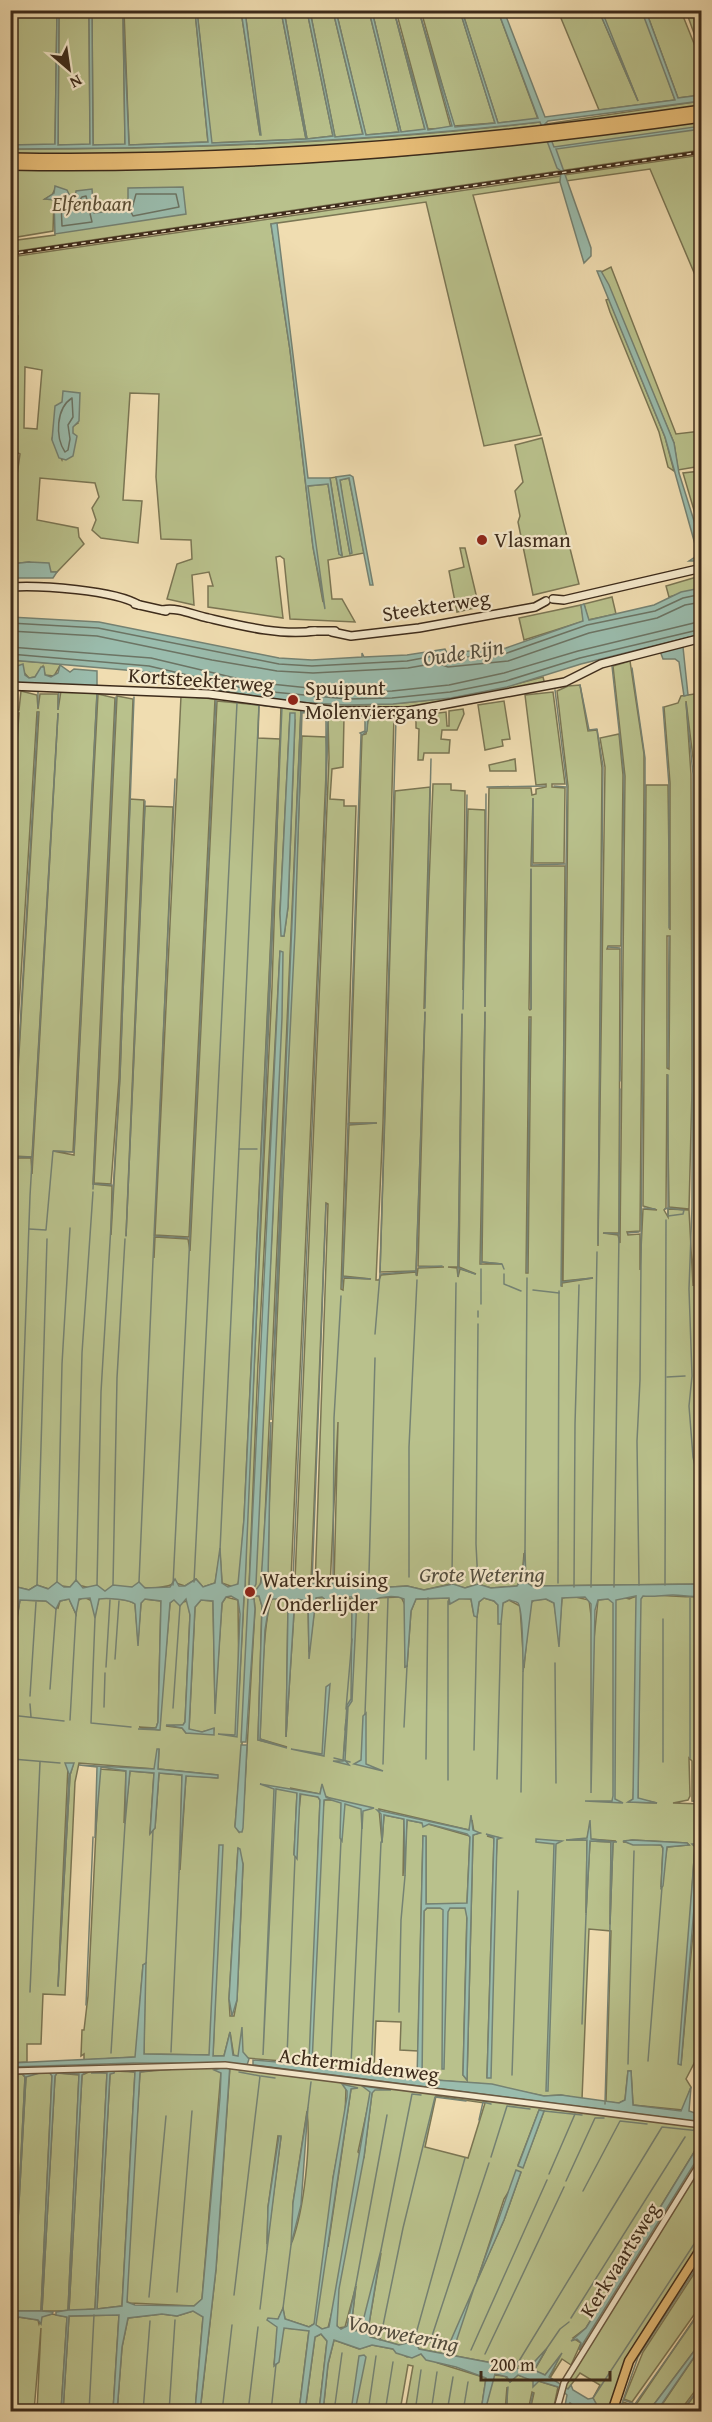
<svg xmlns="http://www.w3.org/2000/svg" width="712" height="2422" viewBox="0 0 712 2422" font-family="'Gentium Book Plus',serif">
<rect width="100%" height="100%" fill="#f0ddb1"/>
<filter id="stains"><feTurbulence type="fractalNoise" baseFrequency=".00333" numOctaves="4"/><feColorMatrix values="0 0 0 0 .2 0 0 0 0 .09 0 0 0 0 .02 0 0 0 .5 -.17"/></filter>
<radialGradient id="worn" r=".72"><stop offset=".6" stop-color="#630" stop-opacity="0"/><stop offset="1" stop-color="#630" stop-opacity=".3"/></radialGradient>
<g fill="#b9c18c" stroke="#7b7654" stroke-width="1.5" fill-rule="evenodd">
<polygon points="11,11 57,11 55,145 11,145"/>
<polygon points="59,11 89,11 90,145 58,145"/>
<polygon points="92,11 123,11 125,145 93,145"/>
<polygon points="124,11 195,11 208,142 129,145"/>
<polygon points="197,11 241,11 260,135 245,11 281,11 306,139 211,143"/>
<polygon points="284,11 307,11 333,136 307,139"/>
<polygon points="310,11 333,11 363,135 335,137"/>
<polygon points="336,11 369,11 399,132 366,135 365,132"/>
<polygon points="372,11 394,11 425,130 401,132"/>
<polygon points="396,11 419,11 451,128 428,129"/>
<polygon points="421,11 460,11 495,123 454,126"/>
<polygon points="462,11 498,11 538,119 498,123"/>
<polygon points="558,11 599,11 638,101 601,11 644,11 675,100 599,110"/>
<polygon points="646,11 681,11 701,61 701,95 678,98"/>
<polygon points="686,11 701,11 701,53"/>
<polygon points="701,101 701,106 546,127 545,124"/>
<path d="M 701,121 L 701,150 L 11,252 L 10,241 L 55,235 L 56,187 L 52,195 L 45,199 L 54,199 L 53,231 L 11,238 L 11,168 C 121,167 231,167 341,160 C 462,153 582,137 701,121 Z"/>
<path d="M 540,122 L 544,127 L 500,133 L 218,154 L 11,155 L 11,149 C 188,149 364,143 540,122 Z"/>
<polygon points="701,155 701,289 650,169 566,181 564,175"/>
<path d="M 561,176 L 560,182 L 473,195 L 541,435 L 484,446 L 426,202 L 271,224 L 290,350 L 313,547 L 323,602 L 307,486 L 328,484 L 339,554 L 342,555 L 330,478 L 336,477 L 350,554 L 340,480 L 349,478 L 364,553 L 328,560 L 332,599 L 342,599 L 355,622 L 290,619 L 284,559 L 280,556 L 276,557 L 283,618 L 208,607 L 208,586 L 213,586 L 209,572 L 192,575 L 194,605 L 167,599 L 177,564 L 192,559 L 191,540 L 161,539 L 156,477 L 159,394 L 130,393 L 123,500 L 142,501 L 138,543 L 101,538 L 92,530 L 96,520 L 92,508 L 99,497 L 95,483 L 40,478 L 37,520 L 78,528 L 79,537 L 84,544 L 57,572 L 52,572 L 29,562 L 11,564 L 11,511 L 14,494 L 17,492 L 13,489 L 11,493 L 11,454 L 16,458 L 16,482 L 20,454 L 10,449 L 18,316 L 16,316 L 11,390 L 11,257 ZM 25,367 L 42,370 L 37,429 L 24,428 ZM 62,403 L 78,423 L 73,426 L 62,460 L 52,439 Z"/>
<polygon points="611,267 676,434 701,431 701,466 678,470 674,443 601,272"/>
<polygon points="609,299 665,437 674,471 668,467 659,432 610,312 606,300"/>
<polygon points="542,438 579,584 533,595 518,522 520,516 515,491 523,482 515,445"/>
<polygon points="701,471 702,471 701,534 683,473"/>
<polygon points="460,548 465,548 479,607 457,612 449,571 464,567"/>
<polygon points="700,576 701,588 669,597 666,586"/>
<polygon points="612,597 616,614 588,620 584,604"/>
<polygon points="581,605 584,621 524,640 519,618"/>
<polygon points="10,660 61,664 54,676 45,675 43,666 35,677 29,678 18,666 15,675 11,675"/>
<path d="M 630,661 L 644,754 L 644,789 L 640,1231 L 627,1232 L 628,1235 L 640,1234 L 640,1270 L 643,1209 L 657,1210 L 643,1206 L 646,785 L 668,785 L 670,930 L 670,783 L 664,707 L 678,703 L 681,696 L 701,693 L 701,1584 L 532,1586 L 526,1582 L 524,1553 L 522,1578 L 517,1586 L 491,1588 L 478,1584 L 465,1588 L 450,1584 L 424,1590 L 407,1586 L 375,1588 L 370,1583 C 359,1589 345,1590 334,1584 L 338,1422 L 330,1587 L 315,1587 L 328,1204 L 326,1203 L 311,1583 L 304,1587 L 297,1586 L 295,1580 L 329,758 L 328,719 L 344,717 L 343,767 L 332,769 L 330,799 L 344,800 L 344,806 L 356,806 L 341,1289 L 343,1290 L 344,1278 L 371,1279 L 343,1276 L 349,1125 L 377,1123 L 349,1123 L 362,735 L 366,734 L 368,719 L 394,715 L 383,1123 L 376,1280 L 379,1280 L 381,1275 L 416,1272 L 417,1276 L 418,1268 L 444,1267 L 418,1266 L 425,1012 L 416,1271 L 380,1272 L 395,791 L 430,787 L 424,1009 L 433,784 L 451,784 L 451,790 L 465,791 L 463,990 L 468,809 L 485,810 L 485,1007 L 489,788 L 531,788 L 532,795 L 536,794 L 536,789 L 546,787 L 546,784 L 536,785 L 525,695 L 553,692 L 565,784 L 552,784 L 552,787 L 565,788 L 564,863 L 533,863 L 533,798 L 531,866 L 565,866 L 562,1287 L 562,1283 L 593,1278 L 563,1281 L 568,786 L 557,691 L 568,686 L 580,685 L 588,731 L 597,730 L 602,768 L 598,1246 L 605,767 L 600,738 L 619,734 L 623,775 L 621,946 L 608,946 L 607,949 L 620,949 L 619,1231 L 619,1233 L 603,1233 L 618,1235 L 620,1243 L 625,776 L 613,666 ZM 686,701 L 695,774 L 693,1286 L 689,1210 L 668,1209 L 668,1217 L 664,1210 L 666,1208 L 667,1074 L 669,1207 L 689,1209 L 692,1090 L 691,774 ZM 531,869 L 531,1009 L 530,1010 L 529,1009 ZM 667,936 L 670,936 L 669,1069 L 667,1068 ZM 485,1012 L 482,1262 L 502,1264 L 480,1264 ZM 462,1014 L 459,1267 L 476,1274 L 460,1269 L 458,1277 L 457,1268 L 448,1267 L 458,1267 ZM 529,1017 L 531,1017 L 528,1273 L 526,1273 Z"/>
<path d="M 543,677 L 545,685 L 422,708 L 341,710 L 250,697 C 274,692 321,705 349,705 C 415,706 479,694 543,677 Z"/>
<path d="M 21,691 L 37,695 L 38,709 L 40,694 L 58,694 L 58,710 L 61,691 L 97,693 L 73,1152 L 53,1151 L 74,1155 L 98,694 L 115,698 L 93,1184 L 112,1186 L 111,1235 L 120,1077 L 130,799 L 144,800 L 126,1236 L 145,806 L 173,807 L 154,1258 L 155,1237 L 188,1239 L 190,1251 L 217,701 L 259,705 L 258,738 L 280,739 L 244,1519 L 240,1576 L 238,1584 L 233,1587 L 222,1583 L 220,1553 L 215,1583 L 203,1587 L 196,1579 L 185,1586 L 176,1583 C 153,1594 131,1581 105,1592 L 75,1584 L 70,1587 L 54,1585 L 49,1589 L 37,1585 L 29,1590 L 17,1587 L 11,1590 L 11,1187 L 13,1158 L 31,1158 L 32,1174 L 58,713 L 32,1157 L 13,1156 L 39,712 L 37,712 L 10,1156 L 10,844 L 19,713 L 16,714 L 11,822 L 11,710 L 19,710 Z"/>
<polygon points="117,696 133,699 119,1078 111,1184 94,1183"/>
<polygon points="181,696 215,699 189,1237 155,1235"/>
<polygon points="504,701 510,739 502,740 503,746 485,750 478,705"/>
<path d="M 281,705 L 301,709 L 263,1563 L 260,1587 L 259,1589 L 249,1590 L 245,1587 L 246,1540 L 272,987 ZM 290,715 L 295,720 L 288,907 L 284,936 L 282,936 L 280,912 ZM 280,951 L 273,1211 L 254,1588 L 249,1588 L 258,1364 Z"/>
<polygon points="463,709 464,714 457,730 442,730 441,739 450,740 449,753 424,753 423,760 418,760 419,729 416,728 416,716 446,712 447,726 449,726 449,711"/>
<polygon points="302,736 326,737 327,751 291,1579 285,1586 270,1585 268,1581 269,1509"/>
<polygon points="515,759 516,771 490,771 489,765"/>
<path d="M 249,1594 L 259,1596 L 262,1606 L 258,1740 L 287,1747 L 260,1739 C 261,1718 262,1605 274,1597 L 287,1599 L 288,1604 L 286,1737 L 294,1612 L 298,1599 L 308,1600 L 309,1652 L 316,1598 L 345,1596 L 355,1601 L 359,1598 L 370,1601 L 375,1598 L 401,1597 L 405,1605 L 405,1667 L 407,1666 L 411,1611 L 416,1599 L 449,1598 L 449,1604 L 459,1598 L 471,1599 L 474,1615 L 477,1617 L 479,1602 L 484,1598 L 494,1601 L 498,1605 L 499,1624 L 503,1603 L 509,1600 L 520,1606 L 524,1668 L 530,1604 L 534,1600 L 546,1599 L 554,1603 L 559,1637 L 562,1598 L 571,1596 L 589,1600 L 594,1639 L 598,1600 L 623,1597 L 629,1599 C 645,1590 683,1600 701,1596 L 701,1802 L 692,1801 L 692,1761 L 689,1758 L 690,1796 L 688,1800 L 673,1803 L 702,1804 L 701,1843 L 695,1843 L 681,2065 L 701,1845 L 702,2048 L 686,2079 L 691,2087 L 683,2110 L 633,2105 L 631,2071 L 628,2071 L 625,2100 L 619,2103 L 606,2102 L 611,1931 L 589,1929 L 582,2099 L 561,2095 L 544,2096 L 484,2084 L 422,2079 L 420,2076 L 424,1911 L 427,1908 L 465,1908 L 467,1911 L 463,2075 L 467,2080 L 473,1835 L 479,1833 L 474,1832 L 472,1820 L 469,1830 L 379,1809 L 382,1842 L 384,1815 L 404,1819 L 403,1876 L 407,1820 L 428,1824 L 470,1836 L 467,1903 L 464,1905 L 426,1904 L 426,1837 L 423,1836 L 418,2051 L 400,2050 L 401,2022 L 376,2021 L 374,2073 L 307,2063 L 234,2057 L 230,2032 L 224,2056 L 213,2056 L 221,1845 L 210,2055 L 144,2054 L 145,1964 L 143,1965 L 136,2057 L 84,2060 L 84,2054 L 81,2056 L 82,2030 L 84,2030 L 88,1996 L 99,1769 L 126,1771 L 124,1823 L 130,1771 L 154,1773 L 150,1833 L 155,1828 L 159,1773 L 182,1775 L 180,1870 L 186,1775 L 217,1778 L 217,1775 L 158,1769 L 159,1749 L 155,1769 L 79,1763 L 75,1782 L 65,1995 L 43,1994 L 41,2044 L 27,2044 L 27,2062 L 11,2063 L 10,1716 L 13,1716 L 11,1715 L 11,1600 L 15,1604 L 16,1623 L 20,1600 L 46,1601 L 58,1608 L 60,1601 L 69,1599 L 76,1614 L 77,1601 L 84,1597 L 92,1601 L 95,1615 L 99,1598 C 108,1598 127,1598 135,1604 L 138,1640 L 141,1603 L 144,1599 L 161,1601 L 158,1722 L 156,1728 L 139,1727 L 159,1730 L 170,1603 L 174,1599 L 178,1603 L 188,1601 L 190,1615 L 185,1722 L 183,1725 L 166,1726 L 182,1728 L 186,1733 L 213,1733 L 214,1729 L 202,1732 L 189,1730 L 195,1607 L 201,1600 L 213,1601 L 215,1703 L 222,1603 L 226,1597 L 238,1600 L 239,1692 L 244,1596 ZM 249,1598 L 254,1599 L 255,1609 L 243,1818 L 239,1832 L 235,1826 L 242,1744 ZM 639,1700 L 638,1799 L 657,1803 L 628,1802 L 633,1800 ZM 73,1765 L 70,1775 L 58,1986 L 68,1766 ZM 322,1786 L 323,1795 L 333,1800 L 324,1800 L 318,1854 L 320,1800 L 318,1797 L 301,1792 L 294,1855 L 297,1793 L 290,1788 L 320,1794 ZM 590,1825 L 590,1839 L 616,1841 L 613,1842 L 610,1924 L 611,1842 L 590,1841 L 586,1913 L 587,1840 L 566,1840 L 587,1839 ZM 487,1836 L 501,1838 L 497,1839 L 487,2078 L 494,1838 ZM 632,1840 L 687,1843 L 689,1845 L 667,1847 L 661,1887 L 663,1848 L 661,1845 L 623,1842 ZM 238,1848 L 243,1864 L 237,2000 L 234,2016 L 230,2016 L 229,1999 Z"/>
<polygon points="209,2066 221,2072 202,2299 194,2306 130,2303 127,2302 127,2271 140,2072"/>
<path d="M 230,2067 L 701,2127 L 701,2141 L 586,2328 L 573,2338 L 581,2343 L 571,2365 L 562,2359 L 550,2378 L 557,2361 L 545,2375 L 534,2371 L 546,2350 L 525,2373 L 517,2368 L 519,2362 L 508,2366 L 419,2349 L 415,2341 L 399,2345 L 370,2337 L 369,2324 L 381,2253 L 367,2312 L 359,2330 L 351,2328 L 356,2286 L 345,2327 L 338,2328 L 336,2322 L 338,2288 L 328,2328 L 322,2329 L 314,2324 L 309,2327 L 285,2319 L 283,2309 L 278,2319 L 271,2322 L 278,2327 L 274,2365 L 284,2328 L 309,2330 L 299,2411 L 200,2412 L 216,2269 ZM 346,2088 L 351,2089 L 328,2247 L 333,2178 L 345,2116 ZM 371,2092 L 372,2093 L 364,2157 L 358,2152 ZM 436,2096 L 485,2103 L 468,2158 L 425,2147 ZM 539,2110 L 544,2111 L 523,2167 L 518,2165 ZM 307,2111 C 311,2146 304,2209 292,2242 L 293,2203 ZM 278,2136 L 281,2137 L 267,2244 L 268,2207 ZM 521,2172 L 504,2220 L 478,2278 L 504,2199 Z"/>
<polygon points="91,2071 107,2073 95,2309 69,2311 82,2075"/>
<polygon points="115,2071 135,2072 122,2306 97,2309 110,2074"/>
<polygon points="43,2072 49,2072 52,2075 41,2311 11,2311 10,2075 22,2074 25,2077 16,2256 26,2076"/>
<polygon points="57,2073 79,2075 68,2311 42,2311 55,2076"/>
<polygon points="701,2163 701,2243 638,2342 609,2411 600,2411 593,2398 600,2385 580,2373 568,2389 564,2388"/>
<polygon points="701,2263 701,2305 632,2402 624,2399 643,2352"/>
<polygon points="701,2309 701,2342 649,2411 621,2412 623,2402 635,2406"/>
<polygon points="193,2311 203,2314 203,2317 195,2411 117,2412 122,2347 128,2318 162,2314 177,2316"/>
<polygon points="52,2314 67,2317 61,2411 37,2411 41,2328 34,2411 11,2411 10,2319 14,2324 18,2317 38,2320 39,2324 42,2316"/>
<polygon points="119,2315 113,2411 63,2412 69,2316"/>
<polygon points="321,2334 327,2341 319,2411 305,2412 315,2337"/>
<polygon points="334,2340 359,2349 372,2345 393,2349 407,2357 421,2354 438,2363 486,2378 481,2411 405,2411 413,2366 408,2365 400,2411 323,2412 328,2364"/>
<polygon points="701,2347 701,2383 680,2411 657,2412"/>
<polygon points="493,2375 505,2376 510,2382 518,2375 558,2387 553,2411 530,2411 534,2393 532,2392 528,2411 507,2411 507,2387 505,2411 485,2412"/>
<polygon points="701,2386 701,2411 683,2411"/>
</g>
<g fill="#9abcad" stroke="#758273" stroke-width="1.5">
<path d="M 57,11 L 59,11 L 58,145 L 90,144 L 89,11 L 92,11 L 93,145 L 125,144 L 123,11 L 129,145 L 208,142 L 195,11 L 197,11 L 212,143 L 306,139 L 281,11 L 284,11 L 307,139 L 333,136 L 307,11 L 310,11 L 335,137 L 363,134 L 333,11 L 336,11 L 366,135 L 399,132 L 369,11 L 372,11 L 401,132 L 425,129 L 394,11 L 428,130 L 452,126 L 419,11 L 455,127 L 495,123 L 460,11 L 462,11 L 498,123 L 538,118 L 498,11 L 504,11 L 545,117 L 675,100 L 644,17 L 644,11 L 646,11 L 678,98 L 701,95 L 701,101 L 548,121 L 545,124 L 554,147 L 701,126 L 701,129 L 556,149 L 591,248 L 591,256 L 584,263 L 560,182 L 561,171 L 557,168 L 540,122 C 364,142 188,149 11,149 L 11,145 L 55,144 Z"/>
<polygon points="241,11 245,11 261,135 260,135"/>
<polygon points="599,11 601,11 604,16 638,101"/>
<polygon points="55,186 67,190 72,200 75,199 76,191 92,189 94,213 125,210 128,206 128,188 183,187 186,214 55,234 54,200 45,199 54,193"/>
<polygon points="277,223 308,478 330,478 342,556 339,554 328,484 308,486 325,609 313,547 290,350 271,224"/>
<polygon points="597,271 601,271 609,285 674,443 679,473 695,524 701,561 689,561 698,555 665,437"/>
<polygon points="63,391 80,393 79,421 73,427 73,433 77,436 73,456 66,460 59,458 52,440 55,406 62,402"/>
<polygon points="350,475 353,477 373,585 370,585 349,478 340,480 352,553 350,554 336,477"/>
<polygon points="29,562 49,563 51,572 57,572 53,578 11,578 11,564"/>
<polygon points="701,588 701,634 581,664 507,687 451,698 393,704 347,705 293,702 223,691 148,672 11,660 11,617 99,622 279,658 312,660 362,657 362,653 364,657 407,655 445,649 447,653 506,648 583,621 581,605 584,604 589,620 654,605 681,592"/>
<polygon points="683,647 688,695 684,696 679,662 675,659 663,659 660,651"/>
<polygon points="23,664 25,675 29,678 35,677 41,667 44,667 45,675 51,677 58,673 60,665 70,672 74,669 97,671 97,687 11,684 10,675 15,675 17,666"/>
<path d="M 282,707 L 245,1587 L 256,1590 L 261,1583 L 271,1422 L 268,1580 L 271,1585 L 285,1586 L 291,1579 L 295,1580 L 298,1586 L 314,1583 L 320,1588 L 329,1587 L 330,1581 C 340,1590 357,1590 370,1583 L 375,1588 L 407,1586 L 424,1590 L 453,1584 L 465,1588 L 478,1584 L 491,1588 L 517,1586 L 522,1578 L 525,1550 L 526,1582 L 532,1586 L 701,1584 L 701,1596 C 691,1598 683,1595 673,1595 C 663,1595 654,1597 643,1596 L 641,1599 L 638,1798 L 657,1803 L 628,1802 L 633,1799 L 636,1596 L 616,1600 L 615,1799 L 623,1803 L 585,1801 L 612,1801 L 613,1796 L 613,1603 L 608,1599 L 598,1600 L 595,1610 L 591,1793 L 591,1604 L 585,1597 L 562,1598 L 559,1647 L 554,1603 L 546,1599 L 532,1601 L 523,1672 C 523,1661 523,1609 518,1603 C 516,1601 511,1601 509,1600 L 503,1603 L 501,1624 L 498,1624 L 498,1605 L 494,1601 L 484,1598 L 479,1602 L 477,1617 L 474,1616 L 471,1599 L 459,1599 L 450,1604 L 449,1598 L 416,1599 L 411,1611 L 407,1666 L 405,1667 L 404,1599 C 395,1595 376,1596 369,1603 L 357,1598 L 352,1701 L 348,1707 L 345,1760 L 349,1765 L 333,1761 L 343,1761 L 347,1705 L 351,1699 L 352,1597 L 336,1597 L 331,1604 L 322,1597 L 316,1598 L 309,1659 L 308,1601 L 298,1599 L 294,1612 L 286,1737 L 288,1604 L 287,1599 L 270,1599 L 265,1630 L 260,1739 L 287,1748 L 258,1740 L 262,1606 L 259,1596 L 244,1596 L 237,1737 L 218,1734 L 235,1735 L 240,1614 L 238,1600 L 231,1596 L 226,1597 L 222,1603 L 215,1714 L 213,1601 L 201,1600 L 195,1607 L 189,1729 L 202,1732 L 214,1728 L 214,1735 L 186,1733 L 182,1728 L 166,1725 L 183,1725 L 185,1722 L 190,1615 L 186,1599 L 180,1606 L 174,1600 L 170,1603 L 160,1730 L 138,1729 L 156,1728 L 158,1722 L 161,1601 L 145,1599 L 141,1603 L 138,1646 L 135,1604 C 129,1599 107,1598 99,1599 L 95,1618 L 90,1598 L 79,1599 L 76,1614 L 69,1599 L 60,1601 L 56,1609 L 46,1601 L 20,1600 L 15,1632 L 15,1604 L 11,1600 L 10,1590 L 17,1587 L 29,1590 L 37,1585 L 48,1589 L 57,1582 L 64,1587 L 70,1587 L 76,1580 L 83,1588 L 97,1585 L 105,1591 L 113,1585 L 132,1587 L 139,1582 L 145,1588 L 170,1587 L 175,1579 L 179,1586 L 185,1586 L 196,1579 L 203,1587 L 215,1583 L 220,1548 L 222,1583 L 228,1587 L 238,1584 L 244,1519 Z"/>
<polygon points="301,709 321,714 389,715 389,718 368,719 367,731 362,735 360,733 365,731 365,717 328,717 326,795 326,718 312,712 302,713 295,932 271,1420"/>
<polygon points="290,713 295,713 295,720 288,907 284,936 281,936 280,913"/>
<polygon points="280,951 283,952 282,1018 256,1584 254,1588 249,1588"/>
<polygon points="248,1598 254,1599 255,1609 246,1742 241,1742"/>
<polygon points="330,1684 324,1756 291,1749 322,1754 326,1687"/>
<polygon points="366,1713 366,1764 383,1771 354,1764 361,1760 363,1716"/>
<polygon points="241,1745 247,1745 243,1828 242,1832 239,1832 235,1827"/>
<polygon points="157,1749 159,1749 158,1769 218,1775 218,1778 186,1776 179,1873 182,1775 159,1773 155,1828 150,1834 154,1773 130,1771 125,1824 126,1771 101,1767 95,1838 97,1767 79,1765 154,1769"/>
<polygon points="65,1763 74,1763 70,1775 58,1987 69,1774"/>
<polygon points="260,1784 320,1794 322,1784 326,1797 374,1808 363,1811 362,1829 361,1809 345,1804 342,1841 340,1838 341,1803 328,1799 324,1800 312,2064 417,2078 423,1836 426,1836 426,1904 467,1903 470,1837 467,1834 429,1824 423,1827 422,1823 407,1820 405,1876 404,1819 384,1815 382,1843 381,1814 377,1810 469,1830 471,1815 473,1830 480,1833 473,1835 467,2080 463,2075 467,1918 465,1908 450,1908 448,1912 444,2069 442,2069 443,1910 440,1908 427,1908 424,1911 422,2079 492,2084 544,2096 561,2095 619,2103 625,2100 628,2071 631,2071 633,2105 681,2111 691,2087 689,2111 701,2115 701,2122 253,2065 253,2060 301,2064 309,2060 320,1800 318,1797 300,1794 297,1859 294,1855 297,1793 276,1789 263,2055 274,1789"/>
<polygon points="590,1820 591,1839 617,1842 613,1842 610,1925 611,1842 590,1841 586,1915 587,1840 566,1840 587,1838"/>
<polygon points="486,1834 501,1838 497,1839 491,2078 487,2078 494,1838"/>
<polygon points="536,1839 562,1841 556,1844 548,2091 546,2091 554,1844 536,1842"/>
<polygon points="632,1840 687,1843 689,1845 667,1847 663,1886 661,1888 663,1848 661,1845 633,1845 623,1841"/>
<polygon points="701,1843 699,1848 681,2065 678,2064 695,1847 692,1844"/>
<polygon points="219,1845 223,1845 213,2056 224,2056 230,2032 233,2055 238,2056 242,2027 243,2052 249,2059 247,2065 230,2064 216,2269 200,2411 195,2411 203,2317 193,2311 177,2316 162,2314 128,2318 122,2347 117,2412 113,2411 119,2315 69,2316 63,2411 61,2411 67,2317 56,2315 56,2312 68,2310 79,2074 57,2073 55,2076 42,2311 53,2312 52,2314 42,2317 41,2324 38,2320 19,2317 14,2324 11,2311 41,2311 52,2076 49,2072 86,2072 82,2075 69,2310 95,2309 107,2073 91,2073 115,2070 114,2073 110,2074 97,2309 122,2306 135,2072 118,2070 161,2069 140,2072 127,2302 135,2305 194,2306 202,2299 220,2097 221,2073 214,2070 225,2067 226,2063 134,2063 11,2067 11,2063 135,2057 143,1965 146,1963 144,2054 209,2055"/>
<polygon points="238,1848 240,1849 243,1864 237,2000 232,2016 229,1999"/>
<polygon points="43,2072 26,2077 16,2257 25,2077 22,2073"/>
<polygon points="342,2084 358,2088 351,2089 316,2325 322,2329 329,2327 370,2092 362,2086 391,2090 375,2090 372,2093 364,2157 339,2289 337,2326 341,2329 347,2326 356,2284 351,2328 356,2331 361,2329 381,2250 369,2324 370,2337 399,2345 415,2341 419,2349 508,2366 519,2361 517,2368 525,2372 547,2348 534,2370 545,2375 562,2353 549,2377 568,2389 571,2385 573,2390 588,2399 593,2398 600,2411 582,2411 570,2403 567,2411 564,2411 567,2395 558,2387 539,2381 533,2387 533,2381 518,2375 510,2382 507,2377 495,2374 485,2411 481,2411 486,2378 456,2367 426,2360 421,2354 412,2358 396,2353 393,2349 372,2345 360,2349 334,2340 328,2364 323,2411 319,2411 327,2341 321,2334 315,2337 305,2411 299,2411 309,2331 284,2328 279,2362 274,2366 277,2327 267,2320 268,2318 278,2319 283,2308 285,2319 309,2327 314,2324 333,2178 347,2097 347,2091"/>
<polygon points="308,2107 301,2205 291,2245 293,2203"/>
<polygon points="539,2110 544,2111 523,2168 518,2166"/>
<polygon points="279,2136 281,2136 267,2250 268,2207"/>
<polygon points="701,2141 701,2153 579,2350 581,2343 577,2339 571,2341 586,2328"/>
<polygon points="516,2170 521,2172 504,2220 474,2288 454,2348 448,2347 476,2283"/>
<polygon points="701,2342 701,2347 657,2411 649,2411"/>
<polygon points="364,2355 366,2357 355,2411 351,2411 359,2356"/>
</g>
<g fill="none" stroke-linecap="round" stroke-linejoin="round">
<g stroke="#6c7464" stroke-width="1.5">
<polygon points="136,194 176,194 179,207 133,216 131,212"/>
<polygon points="86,196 92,222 62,226 61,202 75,206 82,197"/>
<path d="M 72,398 L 73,417 L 68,425 L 70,439 L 68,450 L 65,452 C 55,437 56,408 72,398 Z"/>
<polyline points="10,623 98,628 279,664 312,666 407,661 439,655 448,659 507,653 587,625 655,611 683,598 702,594"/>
<polyline points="10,631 97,636 212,660 277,671 313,673 408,668 437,663 448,667 508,661 589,633 657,618 685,605 702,602"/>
<polyline points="10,647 151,658 252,682 348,692 392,691 449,685 504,673 578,651 702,621"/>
<polyline points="10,654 149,666 251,690 347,699 392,698 450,692 506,681 580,658 702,629"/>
</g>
<g stroke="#758273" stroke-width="1.5">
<polyline points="612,666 624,775 620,1081"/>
<polyline points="632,668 645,758 645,785 640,1380 637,1441 639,1585"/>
<polyline points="580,685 589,730 597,729 603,766 598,1244"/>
<polyline points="555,690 567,787 561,1286"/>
<polyline points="686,703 693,774 692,1207 689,1289 692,1376 689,1406 693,1457 702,1496"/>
<polyline points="250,704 275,707"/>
<polyline points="38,707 38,692"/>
<polyline points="663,707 669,785 669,928"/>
<polyline points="58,709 59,691"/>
<polyline points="361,735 348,1124 376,1123"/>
<polyline points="175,779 154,1236 188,1238"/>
<polyline points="554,786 566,787"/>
<polyline points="487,787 545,786"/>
<polyline points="533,799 532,865 565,864"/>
<polyline points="10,835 17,714"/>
<polyline points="608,947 620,948"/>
<polyline points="485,1006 486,794"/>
<polyline points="425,1008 431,759"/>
<polyline points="463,1009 467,795"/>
<polyline points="531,1009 531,869"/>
<polyline points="668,1067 669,937"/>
<polyline points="239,1149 259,705"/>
<polyline points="10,1157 31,1157"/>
<polyline points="94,1184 112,1185"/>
<polyline points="11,1186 38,712"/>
<polyline points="93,1189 116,697"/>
<polyline points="644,1208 655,1209"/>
<polyline points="665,1209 668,1208 668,1216 683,1214 684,1210 668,1208 668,1075"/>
<polyline points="29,1229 46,1230 53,1151 74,1152 97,694"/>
<polyline points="604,1233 619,1234 614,1587"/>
<polyline points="628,1233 639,1232"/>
<polyline points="619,1234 620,1089"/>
<polyline points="126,1236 145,801"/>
<polyline points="482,1262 502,1264 504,1269"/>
<polyline points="481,1264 485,1012"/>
<polyline points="419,1267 442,1266"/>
<polyline points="459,1268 475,1274"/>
<polyline points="527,1272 530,1019"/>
<polyline points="381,1274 416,1271"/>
<polyline points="504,1274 504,1284 521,1291"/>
<polyline points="416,1275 425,1012"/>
<polyline points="458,1276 462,1014"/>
<polyline points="342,1277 370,1279"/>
<polyline points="562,1282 592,1278"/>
<polyline points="342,1288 348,1124"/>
<polyline points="533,1290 559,1293"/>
<polyline points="481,1304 481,1269"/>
<polyline points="478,1311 478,1317"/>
<polyline points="478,1324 476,1544 478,1584"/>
<polyline points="695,1325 702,1325"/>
<polyline points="375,1334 380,1274 396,719"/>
<polyline points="667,1377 685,1376"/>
<polyline points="220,1550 239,1149 257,1149"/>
<polyline points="525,1550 527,1278"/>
<polyline points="369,1573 375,1358"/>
<polyline points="452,1575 456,1283"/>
<polyline points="409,1577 409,1447 417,1280"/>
<polyline points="369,1578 370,1583"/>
<polyline points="293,1579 326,795"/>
<polyline points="76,1580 82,1353 93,1192"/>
<polyline points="57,1582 62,1364 70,1228"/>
<polyline points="139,1582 154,1237"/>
<polyline points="194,1582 237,703"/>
<polyline points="333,1583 334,1418 341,1296"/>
<polyline points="558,1583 559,1291"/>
<polyline points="312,1584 326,1204"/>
<polyline points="37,1585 47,1239"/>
<polyline points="97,1585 101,1392 120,1075 134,697"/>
<polyline points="113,1585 117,1378 125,1239"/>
<polyline points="173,1585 216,699"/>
<polyline points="665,1585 666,1220"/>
<polyline points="16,1586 30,1196 58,714"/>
<polyline points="574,1587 575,1424 579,1285"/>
<polyline points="591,1587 597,1252"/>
<polyline points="95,1618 91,1723 131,1727"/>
<polyline points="115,1659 119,1601"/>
<polyline points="555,1663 556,1783"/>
<polyline points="106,1667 110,1600"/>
<polyline points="12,1686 15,1632"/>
<polyline points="50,1689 56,1609"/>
<polyline points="30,1696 36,1602"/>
<polyline points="30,1704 31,1717"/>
<polyline points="104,1707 105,1673"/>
<polyline points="173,1708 180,1606"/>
<polyline points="346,1709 352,1639"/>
<polyline points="365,1714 369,1603"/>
<polyline points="19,1716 64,1721"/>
<polyline points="70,1720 76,1614"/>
<polyline points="404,1727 407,1666"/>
<polyline points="345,1730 346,1720"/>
<polyline points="474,1750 477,1617"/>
<polyline points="344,1751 345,1737"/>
<polyline points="334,1758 350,1762"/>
<polyline points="690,1758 690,1598"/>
<polyline points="426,1759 428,1598"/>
<polyline points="663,1762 663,1619"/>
<polyline points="383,1764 388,1598"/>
<polyline points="497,1779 501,1624"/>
<polyline points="448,1780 448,1601"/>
<polyline points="10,1787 12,1759 60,1763"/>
<polyline points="521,1792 523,1672"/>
<polyline points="693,1801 702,1801"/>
<polyline points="146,1963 153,1831"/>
<polyline points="30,1992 40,1762"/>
<polyline points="86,2005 93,1837"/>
<polyline points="399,2012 401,1920 405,1876"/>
<polyline points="582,2024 586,1915"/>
<polyline points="701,2049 702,2048"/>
<polyline points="171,2052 179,1873"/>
<polyline points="111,2053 125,1824"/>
<polyline points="287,2056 295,1857"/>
<polyline points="331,2058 341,1840"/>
<polyline points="648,2061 662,1887"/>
<polyline points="628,2064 634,1851"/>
<polyline points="351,2065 362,1824"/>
<polyline points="371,2072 381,1842"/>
<polyline points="512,2075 518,1891"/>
<polyline points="261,2076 275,2078"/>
<polyline points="605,2104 610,1925"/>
<polyline points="308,2107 311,2082"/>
<polyline points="544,2111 582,2115"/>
<polyline points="479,2120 483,2102 491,2104"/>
<polyline points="491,2157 507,2106 530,2109"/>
<polyline points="549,2174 575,2114"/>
<polyline points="566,2181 595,2118 604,2118"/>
<polyline points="583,2191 620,2121 647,2124"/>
<polyline points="381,2250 412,2094 421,2095"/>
<polyline points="356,2284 387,2115"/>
<polyline points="177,2292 192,2111"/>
<polyline points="234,2295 260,2076 239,2072"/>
<polyline points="149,2297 166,2116"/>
<polyline points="14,2303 16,2257"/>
<polyline points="283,2308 291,2245"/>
<polyline points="260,2309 267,2250"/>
<polyline points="571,2318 685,2137"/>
<polyline points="380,2340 403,2228 435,2097 466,2101"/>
<polyline points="414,2341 465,2158"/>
<polyline points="430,2342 489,2163"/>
<polyline points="547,2348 560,2329 569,2322"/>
<polyline points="471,2350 547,2180"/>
<polyline points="485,2354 564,2187"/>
<polyline points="519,2361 662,2127 700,2131"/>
<polyline points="10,2362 12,2330"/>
<polyline points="593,2398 702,2232"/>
<polyline points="623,2400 635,2404 702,2309"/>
<polyline points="89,2412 94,2315"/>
<polyline points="143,2412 150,2321"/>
<polyline points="169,2412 175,2320"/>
<polyline points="222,2412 232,2325"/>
<polyline points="248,2412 258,2327"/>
<polyline points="271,2412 276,2364"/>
<polyline points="334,2412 342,2353"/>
<polyline points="368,2412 376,2356"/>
<polyline points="385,2412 393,2362"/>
<polyline points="415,2412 421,2370"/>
<polyline points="431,2412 437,2372"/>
<polyline points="447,2412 453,2377"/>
<polyline points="463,2412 468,2382"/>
<polyline points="506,2412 508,2387"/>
<polyline points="529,2412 533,2393"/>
<polyline points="619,2412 638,2357 702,2259"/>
<polyline points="681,2412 702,2384"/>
</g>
<defs>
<g id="street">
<polyline points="10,2071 225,2065 702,2125"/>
<polyline points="556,2412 564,2383 702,2160"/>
</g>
<g id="secondary">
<path d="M 10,587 C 39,585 115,590 139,605"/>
<polyline points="553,599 564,600 702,568"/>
<polyline points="135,604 166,611"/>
<path d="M 163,610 C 178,607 193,615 208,618 C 242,626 281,636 315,631"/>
<polyline points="310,631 335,631"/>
<polyline points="332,632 351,636 419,628 535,607 546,601"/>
<polyline points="10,686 209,694 337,711 409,711 565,682 601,664 702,638"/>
</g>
<polyline id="primary" points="612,2412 629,2361 702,2247"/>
<g id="highway">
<path d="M 10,158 C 243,162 472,143 702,110"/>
<path d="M 10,165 C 243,169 472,149 702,117"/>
</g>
</defs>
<use href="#street" stroke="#6a5840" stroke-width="8"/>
<use href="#secondary" stroke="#3d2b1b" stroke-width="10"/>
<use href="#primary" stroke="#3d2b1b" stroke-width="11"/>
<use href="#highway" stroke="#3d2b1b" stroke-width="12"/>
<use href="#street" stroke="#f5e9cc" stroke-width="5"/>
<use href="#secondary" stroke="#f5e9cc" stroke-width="7"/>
<use href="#primary" stroke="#e8be78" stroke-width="8"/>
<use href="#highway" stroke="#e8be78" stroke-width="9"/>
<defs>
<polyline id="rail" points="10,254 702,152"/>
</defs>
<use href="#rail" stroke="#3d2b1b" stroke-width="4"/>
<use href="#rail" stroke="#f5e9cc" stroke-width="1.5" stroke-dasharray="4.5" stroke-linecap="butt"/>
</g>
<g fill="#8f2418" stroke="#f5e9cc" stroke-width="2">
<circle cx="482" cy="540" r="6"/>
<circle cx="293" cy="700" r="6"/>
<circle cx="250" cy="1592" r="6"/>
</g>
<g text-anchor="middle" stroke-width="4.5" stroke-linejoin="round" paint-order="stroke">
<g font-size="21" font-style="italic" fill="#5c5037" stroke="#f5e9cc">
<text x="92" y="211">Elfenbaan</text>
</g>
<g font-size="21" fill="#3d2b1b" stroke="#f5e9cc" text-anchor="start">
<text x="494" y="547">Vlasman</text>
<text x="305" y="695">Spuipunt<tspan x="305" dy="24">Molenviergang</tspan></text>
<text x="262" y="1587">Waterkruising<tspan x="262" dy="24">/ Onderlijder</tspan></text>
</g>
<g font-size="21" fill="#3d2b1b" stroke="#f5e9cc">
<text transform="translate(436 606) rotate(-9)" y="7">Steekterweg</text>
<text transform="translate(201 680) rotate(4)" y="7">Kortsteekterweg</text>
<text transform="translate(359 2065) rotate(7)" y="7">Achtermiddenweg</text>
<text transform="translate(620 2260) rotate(-58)" y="7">Kerkvaartsweg</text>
</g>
<g font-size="22" font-style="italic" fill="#544f40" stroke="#f5e9cc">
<text transform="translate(463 652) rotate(-9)" y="8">Oude Rijn</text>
<text x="482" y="1582">Grote Wetering</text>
<text transform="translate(403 2333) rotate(12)" y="8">Voorwetering</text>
</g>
</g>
<rect width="712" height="2422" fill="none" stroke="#f0ddb1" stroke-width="36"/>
<rect x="12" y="12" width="688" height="2398" fill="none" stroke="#3d2b1b" stroke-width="3"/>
<rect x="18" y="18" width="676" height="2386" fill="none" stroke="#3d2b1b" stroke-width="1.5"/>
<g transform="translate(69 69) rotate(151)" stroke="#f5e9cc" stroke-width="4.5" paint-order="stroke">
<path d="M0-4.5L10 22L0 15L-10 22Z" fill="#3d2b1b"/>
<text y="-9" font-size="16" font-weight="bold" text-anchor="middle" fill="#3d2b1b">N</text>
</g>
<path d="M481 2371v9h129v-9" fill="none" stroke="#3d2b1b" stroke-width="3"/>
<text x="490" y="2371" font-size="18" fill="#3d2b1b" stroke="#f5e9cc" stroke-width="4.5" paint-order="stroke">200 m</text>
<rect width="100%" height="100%" filter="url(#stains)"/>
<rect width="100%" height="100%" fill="url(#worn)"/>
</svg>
